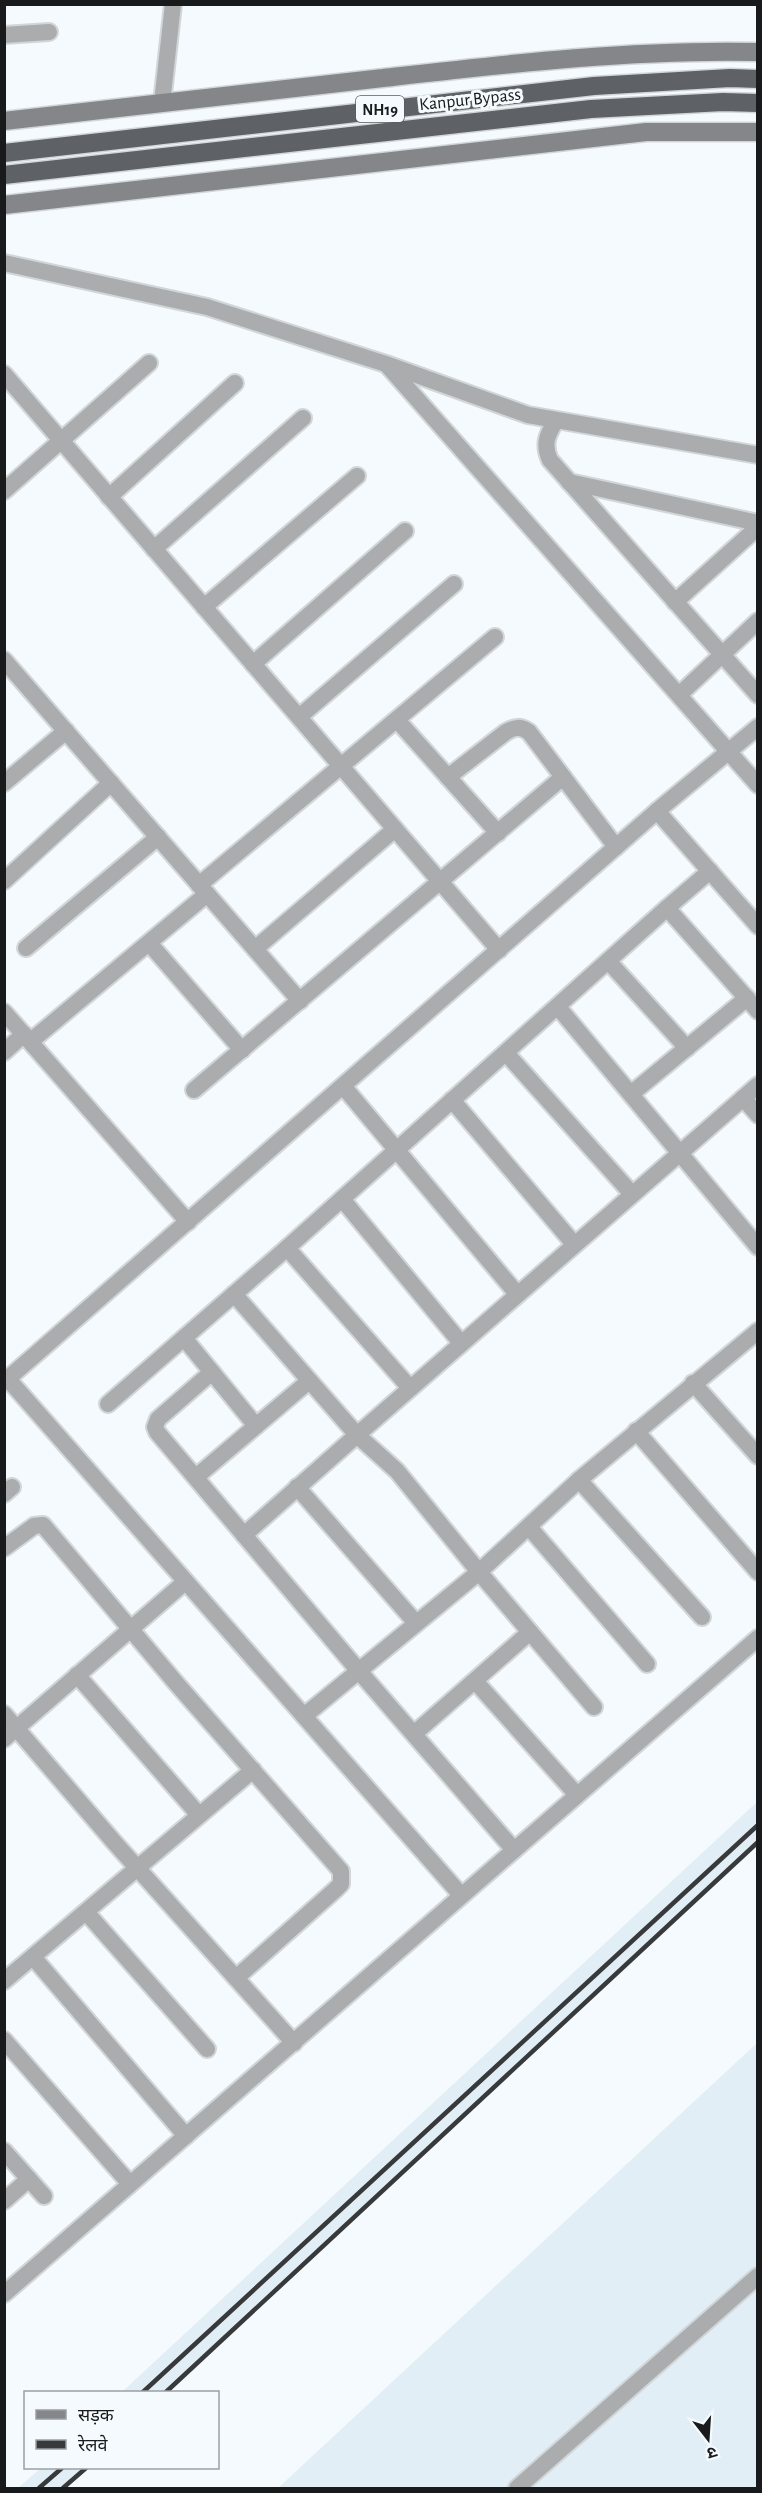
<svg xmlns="http://www.w3.org/2000/svg" width="762" height="2493" viewBox="0 0 762 2493" font-family="'Alegreya Sans','Noto Sans Devanagari',sans-serif">
<rect width="100%" height="100%" fill="#f4fafd"/>
<g fill="#e2eef6">
<polygon points="757,1802 757,1842 217,2346 167,2392 122,2392"/>
<polygon points="757,2043 757,2488 278,2488"/>
<polygon points="41,2468 85,2468 63,2488 18,2488"/>
</g>
<g fill="none" stroke-linecap="round" stroke-linejoin="round">
<defs>
<g id="minor">
<polyline points="4,35 49,32"/>
<polyline points="162,103 173,4"/>
<polyline points="4,263 207,307 386,364 528,415 758,455"/>
<polyline points="387,365 758,785"/>
<polyline points="4,374 499,950"/>
<path d="M 555,422 C 547,435 543,445 550,460 L 758,695"/>
<polyline points="569,482 758,523"/>
<polyline points="4,491 149,363"/>
<polyline points="109,497 235,383"/>
<polyline points="154,549 303,418"/>
<polyline points="675,602 758,527"/>
<polyline points="204,607 357,476"/>
<polyline points="4,660 300,1001"/>
<polyline points="253,664 405,531"/>
<polyline points="679,695 758,621"/>
<polyline points="299,717 454,584"/>
<polyline points="397,720 498,833"/>
<path d="M 448,777 L 506,732 C 515,727 520,726 529,732 L 616,847"/>
<polyline points="4,783 66,731"/>
<polyline points="657,811 758,926"/>
<polyline points="4,881 111,783"/>
<polyline points="199,885 495,637"/>
<polyline points="667,908 710,871"/>
<polyline points="149,943 242,1050"/>
<polyline points="26,948 158,837"/>
<polyline points="255,949 395,829"/>
<polyline points="609,962 687,1048"/>
<polyline points="558,1007 758,1247"/>
<polyline points="4,1012 188,1222"/>
<polyline points="31,1041 207,894"/>
<polyline points="4,1052 24,1034"/>
<polyline points="506,1053 632,1194"/>
<polyline points="343,1086 517,1294"/>
<polyline points="194,1090 563,777"/>
<polyline points="631,1094 747,998"/>
<polyline points="743,1098 758,1115"/>
<polyline points="452,1100 574,1244"/>
<polyline points="342,1199 461,1343"/>
<polyline points="287,1248 410,1388"/>
<polyline points="234,1294 357,1435 244,1535"/>
<polyline points="184,1338 256,1426"/>
<polyline points="212,1372 158,1419 155,1427 157,1432 358,1670 514,1850"/>
<polyline points="8,1379 461,1895"/>
<polyline points="4,1382 657,811 758,727"/>
<polyline points="693,1383 758,1456"/>
<polyline points="108,1404 287,1248 667,908 758,1011"/>
<polyline points="636,1431 758,1572"/>
<polyline points="196,1477 309,1381"/>
<polyline points="579,1480 702,1617"/>
<polyline points="297,1487 416,1623"/>
<polyline points="4,1494 12,1487"/>
<polyline points="529,1527 647,1664"/>
<polyline points="4,1548 34,1526 43,1525 176,1683 341,1871 341,1884 335,1890 236,1978"/>
<polyline points="77,1675 199,1815"/>
<polyline points="475,1681 577,1795"/>
<polyline points="594,1707 479,1572 579,1480 758,1331"/>
<polyline points="4,1714 114,1842 294,2043"/>
<polyline points="304,1716 479,1572 397,1471 357,1435 758,1085"/>
<polyline points="415,1733 530,1632"/>
<polyline points="4,1739 185,1582"/>
<polyline points="86,1912 207,2049"/>
<polyline points="33,1957 186,2136"/>
<polyline points="4,1981 253,1770"/>
<polyline points="4,2040 130,2184"/>
<polyline points="4,2151 44,2196"/>
<polyline points="4,2201 29,2179"/>
<polyline points="4,2294 758,1638"/>
<polyline points="517,2488 758,2276"/>
</g>
<g id="secondary">
<path d="M 4,121 C 131,106 257,92 383,78 C 506,64 633,49 758,52"/>
<polyline points="4,205 646,132 758,132"/>
</g>
<g id="trunk">
<polyline points="4,153 594,86 730,78 758,79"/>
<polyline points="4,175 591,109 723,102 758,103"/>
</g>
</defs>
<use href="#minor" stroke="#d1d6d9" stroke-width="20"/>
<use href="#secondary" stroke="#d1d6d9" stroke-width="21"/>
<use href="#trunk" stroke="#d1d6d9" stroke-width="21"/>
<use href="#minor" stroke="#aaacae" stroke-width="16"/>
<use href="#secondary" stroke="#848689" stroke-width="18"/>
<use href="#trunk" stroke="#5e6165" stroke-width="18"/>
<g stroke="#37393b" stroke-width="4.5">
<polyline points="143,2392 758,1825"/>
<polyline points="166,2392 758,1842"/>
<polyline points="39,2488 62,2468"/>
<polyline points="63,2488 86,2468"/>
</g>
</g>
<g text-anchor="middle" stroke-width="6" stroke-linejoin="round" paint-order="stroke">
<rect fill="#f4fafd" stroke="#5a5d5f" stroke-width="1.5" x="356" y="96" width="48" height="26" rx="4.5"/>
<g font-size="16" font-weight="bold" fill="#181a1b">
<text x="380" y="115">NH19</text>
</g>
<g font-size="18" fill="#181a1b" stroke="#f4fafd">
<text transform="translate(470 99) rotate(-6)" y="6">Kanpur Bypass</text>
</g>
</g>
<rect width="762" height="2493" fill="none" stroke="#181a1b" stroke-width="12"/>
<rect x="24" y="2391" width="195" height="78" fill="#f4fafd" stroke="#9ca0a3" stroke-width="1.5"/>
<rect x="36" y="2410" width="30" height="9" fill="#848689" stroke="#9ca0a3" stroke-width="1.5"/>
<text x="78" y="2421" font-size="18" fill="#181a1b">सड़क</text>
<rect x="36" y="2440" width="30" height="9" fill="#37393b" stroke="#9ca0a3" stroke-width="1.5"/>
<text x="78" y="2451" font-size="18" fill="#181a1b">रेलवे</text>
<g transform="translate(708 2439) rotate(163)" stroke="#f4fafd" stroke-width="4.5" paint-order="stroke">
<path d="M0-4.5L10 22L0 15L-10 22Z" fill="#181a1b"/>
<text y="-9" font-size="16" font-weight="bold" text-anchor="middle" fill="#181a1b">उ</text>
</g>
</svg>
